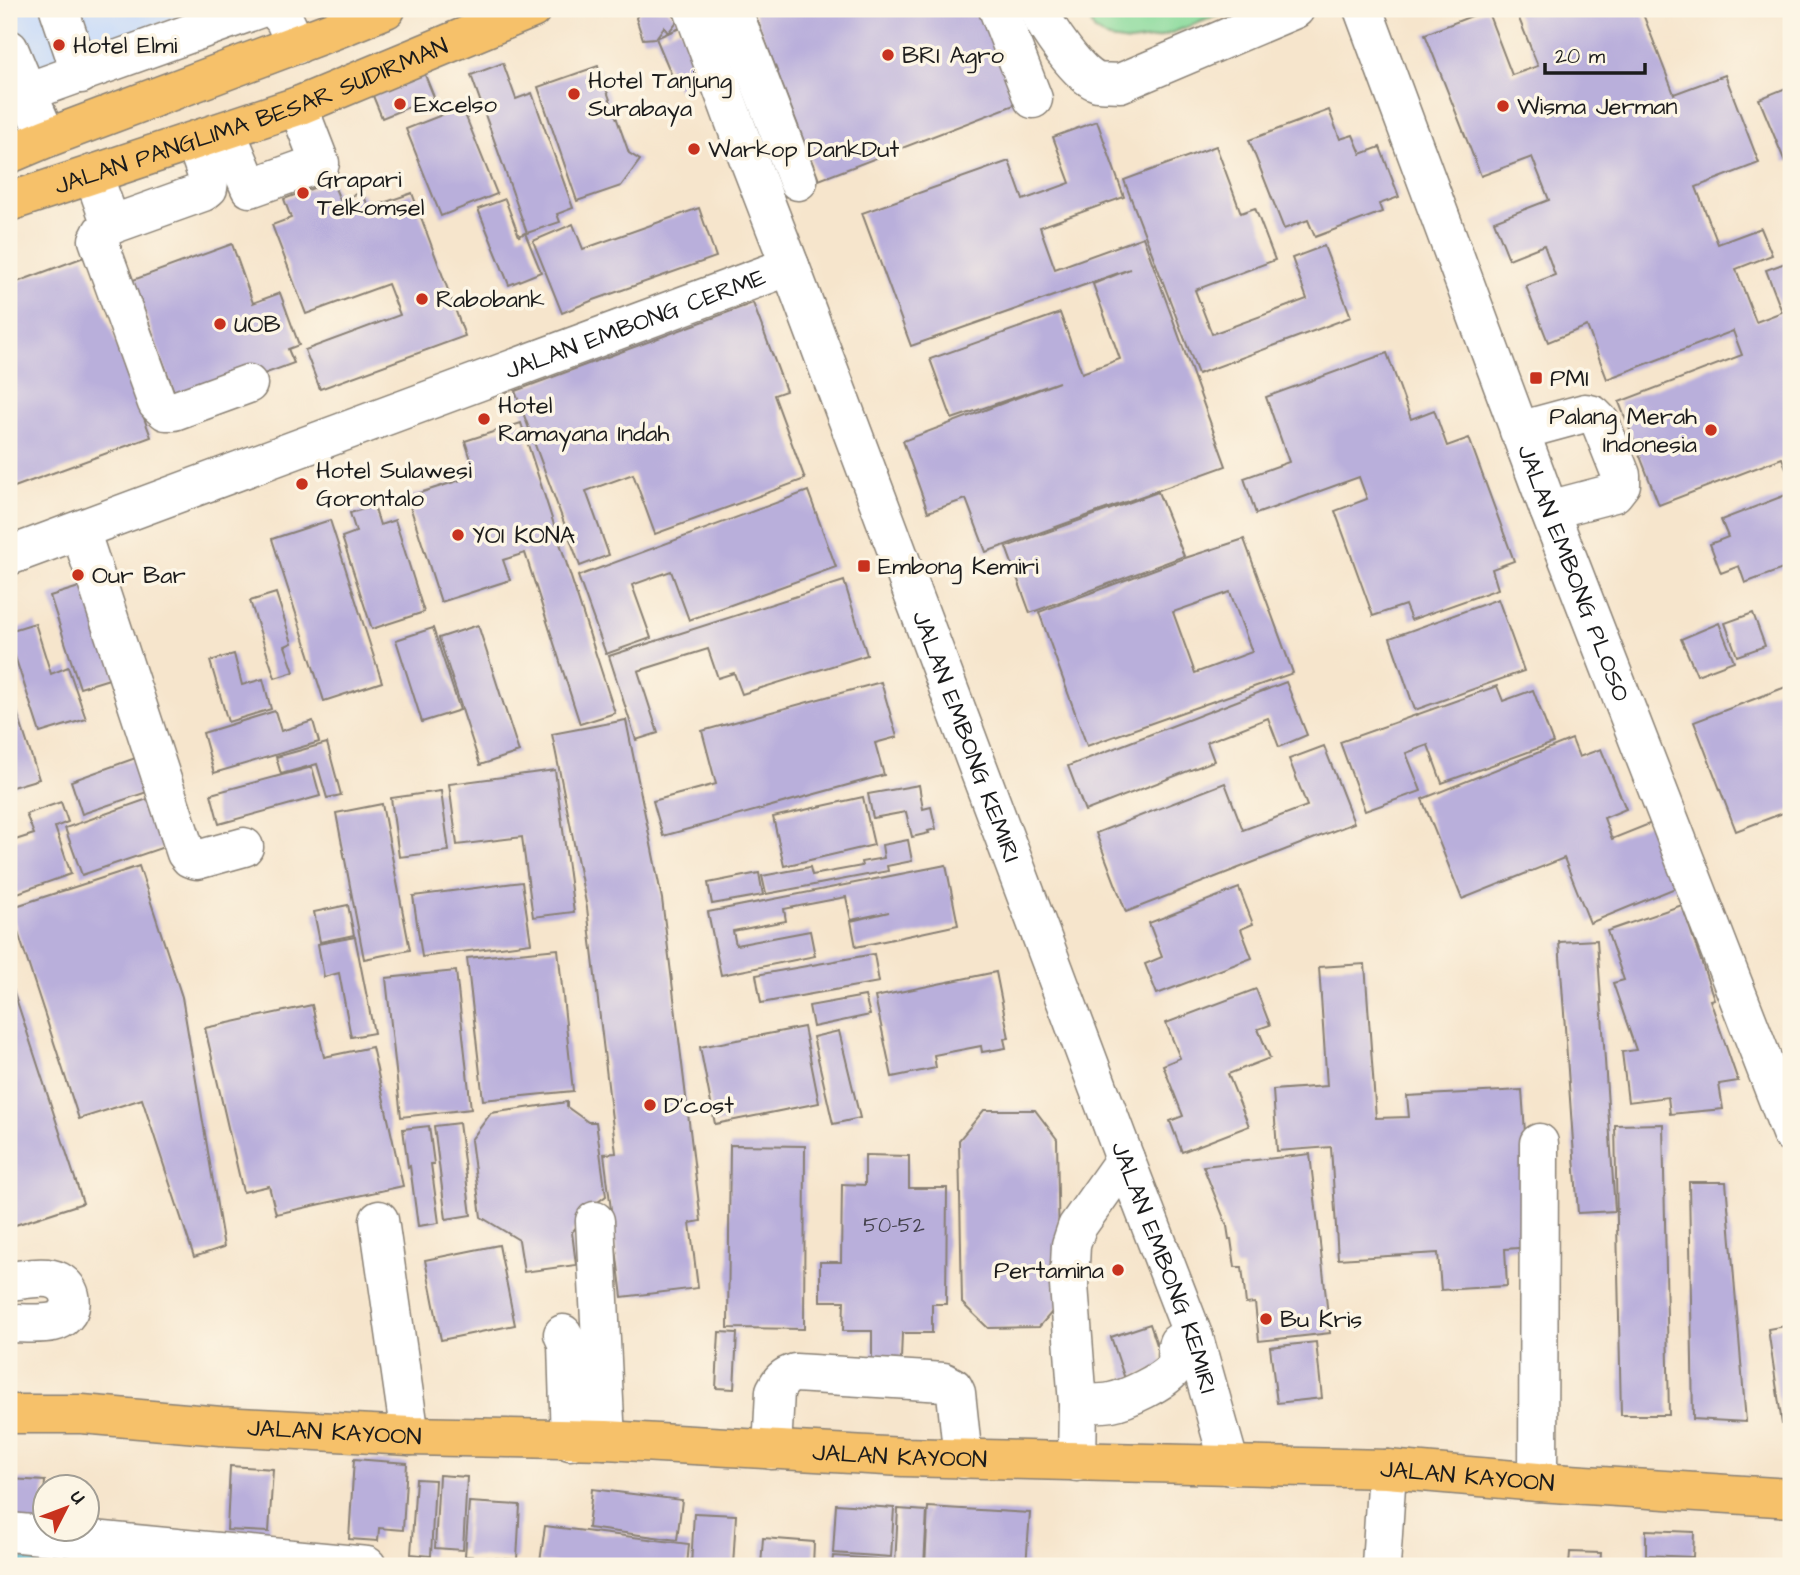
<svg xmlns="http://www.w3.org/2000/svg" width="1800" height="1575" viewBox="0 0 1800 1575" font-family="'Architects Daughter',sans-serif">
<rect width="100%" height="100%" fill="#fcf5e5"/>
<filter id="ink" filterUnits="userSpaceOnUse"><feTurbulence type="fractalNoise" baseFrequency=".0143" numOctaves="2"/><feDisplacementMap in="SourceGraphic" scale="14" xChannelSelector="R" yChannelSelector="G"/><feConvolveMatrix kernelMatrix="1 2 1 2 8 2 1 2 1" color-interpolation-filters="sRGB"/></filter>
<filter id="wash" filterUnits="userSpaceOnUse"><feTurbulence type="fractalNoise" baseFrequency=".00686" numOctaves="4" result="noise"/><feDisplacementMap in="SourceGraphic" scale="28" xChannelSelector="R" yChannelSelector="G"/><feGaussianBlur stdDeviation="1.57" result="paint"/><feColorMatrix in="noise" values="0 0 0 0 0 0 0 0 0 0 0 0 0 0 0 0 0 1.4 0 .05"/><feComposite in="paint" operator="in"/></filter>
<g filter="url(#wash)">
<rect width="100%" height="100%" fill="#f6e5cc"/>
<polygon fill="#c9dcf9" points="9,9 195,9 11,87 9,81"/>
<polygon fill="#88da9b" stroke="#527b5c" stroke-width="2" points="1086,9 1235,9 1158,38 1130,42 1109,39 1094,30"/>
<polygon fill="#57b9d5" stroke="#3a6a78" stroke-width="2" points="9,1557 106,1566 9,1566"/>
<g id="blocks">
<g fill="#b9afdb" fill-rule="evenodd">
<polygon points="640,9 667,9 678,20 668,33 680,28 702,80 678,90 656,38 668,33 664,27 656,38 643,39 636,18"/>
<polygon points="753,9 986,9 1022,102 819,180"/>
<polygon points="1523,9 1641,9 1674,94 1725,75 1759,163 1696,187 1718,244 1761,228 1772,255 1736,269 1756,322 1782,312 1766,270 1791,261 1791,481 1782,458 1659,505 1619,402 1742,355 1733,331 1607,379 1587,326 1548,342 1526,286 1555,275 1544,245 1509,259 1494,221 1549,200 1532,157 1481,176 1425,34 1487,10 1512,75 1538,66 1516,11"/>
<polygon points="503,63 516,99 532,93 573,208 557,214 560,222 527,233 471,75"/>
<polygon points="598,66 629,153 640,160 621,186 577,201 538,87"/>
<polygon points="423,70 434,97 382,118 371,91"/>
<polygon points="1791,86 1791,160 1785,162 1759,99"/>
<polygon points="462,107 497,194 441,216 406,129"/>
<polygon points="1329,110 1340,139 1353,135 1361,154 1380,147 1399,197 1379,204 1382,212 1315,237 1308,220 1284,229 1249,140"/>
<polygon points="1097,121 1124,197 1040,227 1055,269 1143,237 1226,466 986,552 966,499 928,512 903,441 1059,382 952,419 930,359 1060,313 1082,373 1120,359 1093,284 1130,269 911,346 862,213 1009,161 1023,200 1070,183 1053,137"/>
<polygon points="1216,146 1241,213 1255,208 1275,260 1195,290 1212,334 1307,299 1292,258 1324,246 1351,317 1198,374 1124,180"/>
<polygon points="332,181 340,200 362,192 369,208 412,193 465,336 320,389 305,350 400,315 388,284 306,314 272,225 291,218 284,199"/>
<polygon points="505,199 519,236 525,233 541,272 509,285 478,209"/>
<polygon points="699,208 716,257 591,301 562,313 533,241 573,224 583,249"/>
<polygon points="232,244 253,303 280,293 299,345 288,349 294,363 179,405 133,280"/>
<polygon points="84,257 151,437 9,489 9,285"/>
<polygon points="753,303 786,391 774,395 805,479 655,534 633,474 586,491 609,555 580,566 515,391"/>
<polygon points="1387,353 1411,419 1434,410 1447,446 1469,438 1514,561 1492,569 1498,589 1411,620 1405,605 1373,616 1335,511 1367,499 1359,477 1256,514 1244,478 1289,462 1266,397"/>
<polygon points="521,423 615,713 580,724 525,553 503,560 510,580 441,602 407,497 476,475 465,441"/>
<polygon points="808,491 836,567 689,620 671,571 632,585 651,638 606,654 578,576"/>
<polygon points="1158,492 1184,556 1030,613 1006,547"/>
<polygon points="1791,493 1791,575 1788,567 1745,583 1739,566 1721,573 1710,544 1728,537 1721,520"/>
<polygon points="374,506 380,525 395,520 424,612 372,629 342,537 356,532 350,513"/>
<polygon points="330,520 382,682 324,701 272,539"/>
<path d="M 1244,539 L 1293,673 L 1087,746 L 1039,612 L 1182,559 ZM 1230,592 L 1252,652 L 1195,673 L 1173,612 Z"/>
<polygon points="844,581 867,655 742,694 734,673 718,678 708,649 638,671 658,733 636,740 609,656"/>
<polygon points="92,583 122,675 80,688 50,596"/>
<polygon points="276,593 292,643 285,646 294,672 275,678 250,601"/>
<polygon points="1498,599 1524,671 1415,710 1390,638"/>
<polygon points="1753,613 1765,646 1737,656 1725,623"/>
<polygon points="35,623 51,674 68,667 86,719 40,733 9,638 9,631"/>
<polygon points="1719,623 1734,661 1697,675 1681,639"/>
<polygon points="478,625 519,752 480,765 439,638"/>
<polygon points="433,628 460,710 422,722 396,640"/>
<polygon points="234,654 242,685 263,679 271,709 228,722 210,661"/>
<polygon points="881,682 897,737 875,743 884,775 663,836 653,801 716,784 702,731"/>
<polygon points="1286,682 1307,735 1279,747 1268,718 1207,742 1214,761 1085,811 1068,766"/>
<polygon points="1791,685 1791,810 1736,831 1694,722"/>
<polygon points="1497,686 1503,701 1533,690 1553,743 1442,783 1428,745 1406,753 1421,791 1365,811 1340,742"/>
<polygon points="16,709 39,779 9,788 9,712"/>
<polygon points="275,711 281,731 313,721 319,742 214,773 203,733"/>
<polygon points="626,720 662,899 701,1221 690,1223 698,1288 622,1297 604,1154 616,1153 587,908 552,734"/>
<polygon points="1572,739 1579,757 1601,749 1626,809 1604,818 1612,839 1664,818 1690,882 1590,923 1564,858 1462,899 1422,799"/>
<polygon points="327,743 341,795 327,798 317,764 281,774 276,757"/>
<polygon points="1324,746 1354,823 1126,912 1096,833 1225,783 1243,830 1307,806 1289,759"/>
<polygon points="144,755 156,789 82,814 71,781"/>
<polygon points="312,767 320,796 219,824 211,794"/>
<polygon points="555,770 574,912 533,917 522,837 457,845 449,784"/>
<polygon points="919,785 923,809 931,807 936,829 928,831 929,833 912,837 906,812 873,818 868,794"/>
<polygon points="441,791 449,851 399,857 391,798"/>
<polygon points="159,795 176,843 82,875 65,828"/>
<polygon points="863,797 874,845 784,866 773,817"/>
<polygon points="61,802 68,822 55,827 71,874 9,896 9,842 34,834 26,814"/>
<polygon points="382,804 410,950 364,959 336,813"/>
<polygon points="908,840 912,861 887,866 888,871 766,894 762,876 810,867 812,875 862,866 861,862 884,858 882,845"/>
<polygon points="946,865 958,925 856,947 851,921 889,912 851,920 846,897 784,909 786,921 733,931 736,945 810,931 815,956 721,975 708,912"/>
<polygon points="139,866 182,997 224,1247 194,1257 142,1099 79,1119 10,908"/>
<polygon points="759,873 763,895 712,904 708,883"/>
<polygon points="522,882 531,943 422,957 413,896"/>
<polygon points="1239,888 1253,924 1241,929 1252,958 1157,994 1145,964 1162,957 1149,923"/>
<polygon points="348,905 354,935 320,942 314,912"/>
<polygon points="1682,905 1714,999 1710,1000 1738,1081 1719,1084 1723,1109 1670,1114 1668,1097 1628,1102 1622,1052 1636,1050 1613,983 1624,980 1607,931"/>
<polygon points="355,937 374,1033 351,1037 339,973 324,977 318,944"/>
<polygon points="1597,940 1615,1211 1578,1213 1559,942"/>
<polygon points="558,949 573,1091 483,1100 467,958"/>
<polygon points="874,954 879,982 761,1003 756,975"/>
<polygon points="1365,964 1376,1118 1409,1117 1407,1096 1522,1090 1533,1247 1505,1249 1507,1286 1441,1290 1438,1253 1338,1259 1331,1147 1277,1151 1273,1090 1327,1086 1319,967"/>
<polygon points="456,971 471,1109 401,1117 386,978"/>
<polygon points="996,972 1009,1038 1004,1039 1006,1048 982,1052 981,1046 934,1055 936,1068 892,1077 875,997"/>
<polygon points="9,977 83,1203 9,1227"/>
<polygon points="1256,989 1270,1025 1258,1029 1270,1058 1228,1074 1249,1126 1182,1152 1170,1121 1183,1116 1163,1065 1180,1058 1166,1023"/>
<polygon points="865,996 870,1015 813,1027 809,1006"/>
<polygon points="312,1005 324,1057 372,1047 403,1186 276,1214 269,1186 243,1192 205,1028"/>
<polygon points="804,1027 819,1103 715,1124 700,1047"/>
<polygon points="839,1031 860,1118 833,1124 813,1037"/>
<polygon points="567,1102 567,1107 588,1122 596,1122 606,1196 598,1202 572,1232 576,1265 524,1272 519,1240 481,1217 471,1140 491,1113"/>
<polygon points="984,1110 1035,1110 1057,1139 1060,1303 1039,1327 988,1328 962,1303 959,1140"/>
<polygon points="459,1123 471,1215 446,1219 434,1126"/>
<polygon points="1663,1124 1669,1415 1621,1415 1615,1125"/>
<polygon points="429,1126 434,1164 431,1164 439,1223 418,1226 410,1166 408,1167 403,1129"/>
<polygon points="730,1145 805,1146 804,1329 728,1328"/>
<polygon points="1310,1154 1330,1333 1259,1341 1255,1303 1246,1304 1242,1267 1235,1267 1231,1239 1229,1239 1227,1226 1203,1166"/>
<polygon points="865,1155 909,1156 909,1188 947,1188 946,1304 932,1304 932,1333 902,1333 901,1360 872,1359 872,1331 843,1331 844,1301 820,1301 820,1262 841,1262 842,1184 865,1185"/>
<polygon points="1689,1182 1726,1182 1746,1422 1693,1419"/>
<polygon points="499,1245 515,1325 441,1340 425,1260"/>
<polygon points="1150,1324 1164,1366 1125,1379 1111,1337"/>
<polygon points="1791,1325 1791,1423 1782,1424 1768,1329"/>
<polygon points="719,1332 737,1333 734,1389 716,1388"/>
<polygon points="1316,1342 1322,1398 1277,1403 1270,1347"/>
<polygon points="354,1459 407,1463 403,1530 379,1528 378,1541 349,1539"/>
<polygon points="230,1466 273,1469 269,1532 227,1530"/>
<polygon points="439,1475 467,1477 463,1550 435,1548"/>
<polygon points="9,1479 45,1481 42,1527 9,1525"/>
<polygon points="416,1479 435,1480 431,1556 411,1554"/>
<polygon points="592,1489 682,1500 677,1540 588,1528"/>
<polygon points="469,1502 520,1505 517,1560 465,1556"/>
<polygon points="836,1504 894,1508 891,1557 833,1553"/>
<polygon points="928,1507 1030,1513 1026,1566 925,1566"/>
<polygon points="898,1509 927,1511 924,1566 895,1565"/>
<polygon points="694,1513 736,1515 733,1566 691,1566"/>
<polygon points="545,1526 689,1544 687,1566 577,1566 540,1562"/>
<polygon points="1646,1530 1694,1532 1693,1557 1646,1555"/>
<polygon points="763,1538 814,1542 813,1566 761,1566"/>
<polygon points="1570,1552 1601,1553 1600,1566 1569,1566"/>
<polygon points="833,1556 890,1560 889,1566 832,1566"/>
<polygon points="1645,1558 1694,1560 1694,1566 1645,1566"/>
</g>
</g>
</g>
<g filter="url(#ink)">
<use href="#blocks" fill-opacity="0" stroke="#898074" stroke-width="2"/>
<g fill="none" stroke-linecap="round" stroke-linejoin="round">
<defs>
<g id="minor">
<polyline points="59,9 81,74"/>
<polyline points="275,9 284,19 296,45"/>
<path id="s1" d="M 693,9 L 739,134 L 790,266 L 1125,1159 L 1194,1338 L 1230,1466"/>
<polyline points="732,9 798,181"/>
<polyline points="998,9 1033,99"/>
<path d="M 1038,9 C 1046,27 1078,76 1098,82 C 1104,83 1113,82 1120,83 L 1295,9"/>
<path id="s2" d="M 1363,9 L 1549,510 L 1791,1133"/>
<polyline points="9,49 27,92"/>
<polyline points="226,131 250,188 320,163 298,106"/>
<polyline points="47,138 27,92 258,9"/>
<polyline points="93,174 111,225 203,192 208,188 209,181 195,141"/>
<polyline points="111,225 102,232 98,240 157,403 166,411 174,411 248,384"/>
<polyline points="1519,431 1585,413 1593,415 1600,422 1621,475 1621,484 1614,493 1549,510"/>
<polyline points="80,530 186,853 190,858 197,860 244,847"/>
<path id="s3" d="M 9,556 L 790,266"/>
<polyline points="379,1220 410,1436"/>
<polyline points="595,1221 606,1440"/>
<path d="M 9,1281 C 23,1280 45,1274 58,1281 C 77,1291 74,1318 53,1322 C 39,1325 23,1323 9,1323"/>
<polyline points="563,1334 567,1343 570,1441"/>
<path d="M 1078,1404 C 1089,1403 1101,1404 1111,1402 C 1127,1399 1163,1382 1173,1369 C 1179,1361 1174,1352 1178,1343 L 1194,1338"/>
<path d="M 772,1450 L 775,1391 C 780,1381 784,1376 795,1373 L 944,1382 L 953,1387 L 956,1393 L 963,1459"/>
<polyline points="1077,1462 1078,1404 1069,1285 1071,1245 1077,1227 1125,1159"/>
<polyline points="1538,1482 1539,1143"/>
<polyline points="9,1532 367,1566"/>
<polyline points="1381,1566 1387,1469"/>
</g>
<g id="major">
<polyline points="9,154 47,138 342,27 386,9"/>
<path id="s4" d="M 9,202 L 298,106 L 532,9"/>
<path id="s5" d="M 9,1414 L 82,1414 L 221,1426 L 410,1436 L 606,1440 L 903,1457 L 1387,1469 L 1538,1482 L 1791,1498"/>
</g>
</defs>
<use href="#minor" stroke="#898074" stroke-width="41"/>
<use href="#major" stroke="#898074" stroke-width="41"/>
<use href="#minor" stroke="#fff" stroke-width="38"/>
<use href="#major" stroke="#f6c16b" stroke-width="38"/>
</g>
</g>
<g fill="#c8321e" stroke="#fcf5e5" stroke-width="2.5">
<circle cx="59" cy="45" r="7"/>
<circle cx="888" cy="55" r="7"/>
<circle cx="574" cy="94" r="7"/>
<circle cx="400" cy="104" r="7"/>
<circle cx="1503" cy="106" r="7"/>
<circle cx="694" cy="149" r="7"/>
<circle cx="303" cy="193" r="7"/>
<circle cx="422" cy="299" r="7"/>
<circle cx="220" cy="324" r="7"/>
<rect x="1529" y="371" width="14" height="14" rx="3.5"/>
<circle cx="484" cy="419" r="7"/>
<circle cx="1711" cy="430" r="7"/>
<circle cx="302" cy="484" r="7"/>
<circle cx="458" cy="535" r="7"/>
<rect x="857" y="559" width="14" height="14" rx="3.5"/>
<circle cx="78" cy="575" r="7"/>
<circle cx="650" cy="1105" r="7"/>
<circle cx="1118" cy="1270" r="7"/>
<circle cx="1266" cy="1319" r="7"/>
</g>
<g text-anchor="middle" stroke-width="7" stroke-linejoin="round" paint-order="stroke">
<g font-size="21" fill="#43414c">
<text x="894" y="1232">50-52</text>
</g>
<g font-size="24" fill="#1c1c1c" stroke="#fcf5e5" text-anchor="start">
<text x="73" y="53">Hotel Elmi</text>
<text x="902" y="63">BRI Agro</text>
<text x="588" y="88">Hotel Tanjung<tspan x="588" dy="28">Surabaya</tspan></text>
<text x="414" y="112">Excelso</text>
<text x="1517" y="114">Wisma Jerman</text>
<text x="708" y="157">Warkop DankDut</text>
<text x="317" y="187">Grapari<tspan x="317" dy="28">Telkomsel</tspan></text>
<text x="436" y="307">Rabobank</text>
<text x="234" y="332">UOB</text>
<text x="1550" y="386">PMI</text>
<text x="498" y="413">Hotel<tspan x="498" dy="28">Ramayana Indah</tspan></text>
<text x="1697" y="424" text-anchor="end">Palang Merah<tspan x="1697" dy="28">Indonesia</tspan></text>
<text x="316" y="478">Hotel Sulawesi<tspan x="316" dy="28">Gorontalo</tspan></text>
<text x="472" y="543">YOI KONA</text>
<text x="878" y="574">Embong Kemiri</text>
<text x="92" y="583">Our Bar</text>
<text x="664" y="1113">D'cost</text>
<text x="1104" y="1278" text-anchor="end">Pertamina</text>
<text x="1280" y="1327">Bu Kris</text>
</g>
<g font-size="24" fill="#1c1c1c" stroke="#fcf5e5">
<text dy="8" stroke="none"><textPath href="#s4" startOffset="257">JALAN PANGLIMA BESAR SUDIRMAN</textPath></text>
<text dy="8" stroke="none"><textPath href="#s3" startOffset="668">JALAN EMBONG CERME</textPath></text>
<text dy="8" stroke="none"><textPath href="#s2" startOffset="602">JALAN EMBONG PLOSO</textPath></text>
<text dy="8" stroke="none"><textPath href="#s1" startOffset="777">JALAN EMBONG KEMIRI</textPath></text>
<text dy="8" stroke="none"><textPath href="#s1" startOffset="1344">JALAN EMBONG KEMIRI</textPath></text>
<text dy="8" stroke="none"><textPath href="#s5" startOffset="326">JALAN KAYOON</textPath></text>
<text dy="8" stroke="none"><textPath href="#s5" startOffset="892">JALAN KAYOON</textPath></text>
<text dy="8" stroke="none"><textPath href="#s5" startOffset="1460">JALAN KAYOON</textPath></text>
</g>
</g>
<rect width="1800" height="1575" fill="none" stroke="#fcf5e5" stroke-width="35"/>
<g transform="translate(66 1508) rotate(48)"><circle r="33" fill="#fcf5e5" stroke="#a29e95" stroke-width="2"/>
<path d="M0-5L12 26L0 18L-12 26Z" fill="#c8321e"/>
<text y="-10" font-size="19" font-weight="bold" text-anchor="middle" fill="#1c1c1c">U</text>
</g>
<path d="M1545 63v10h100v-10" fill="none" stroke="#1c1c1c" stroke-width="3.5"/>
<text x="1555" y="63" font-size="21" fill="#1c1c1c" stroke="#fcf5e5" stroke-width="5" paint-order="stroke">20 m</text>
</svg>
